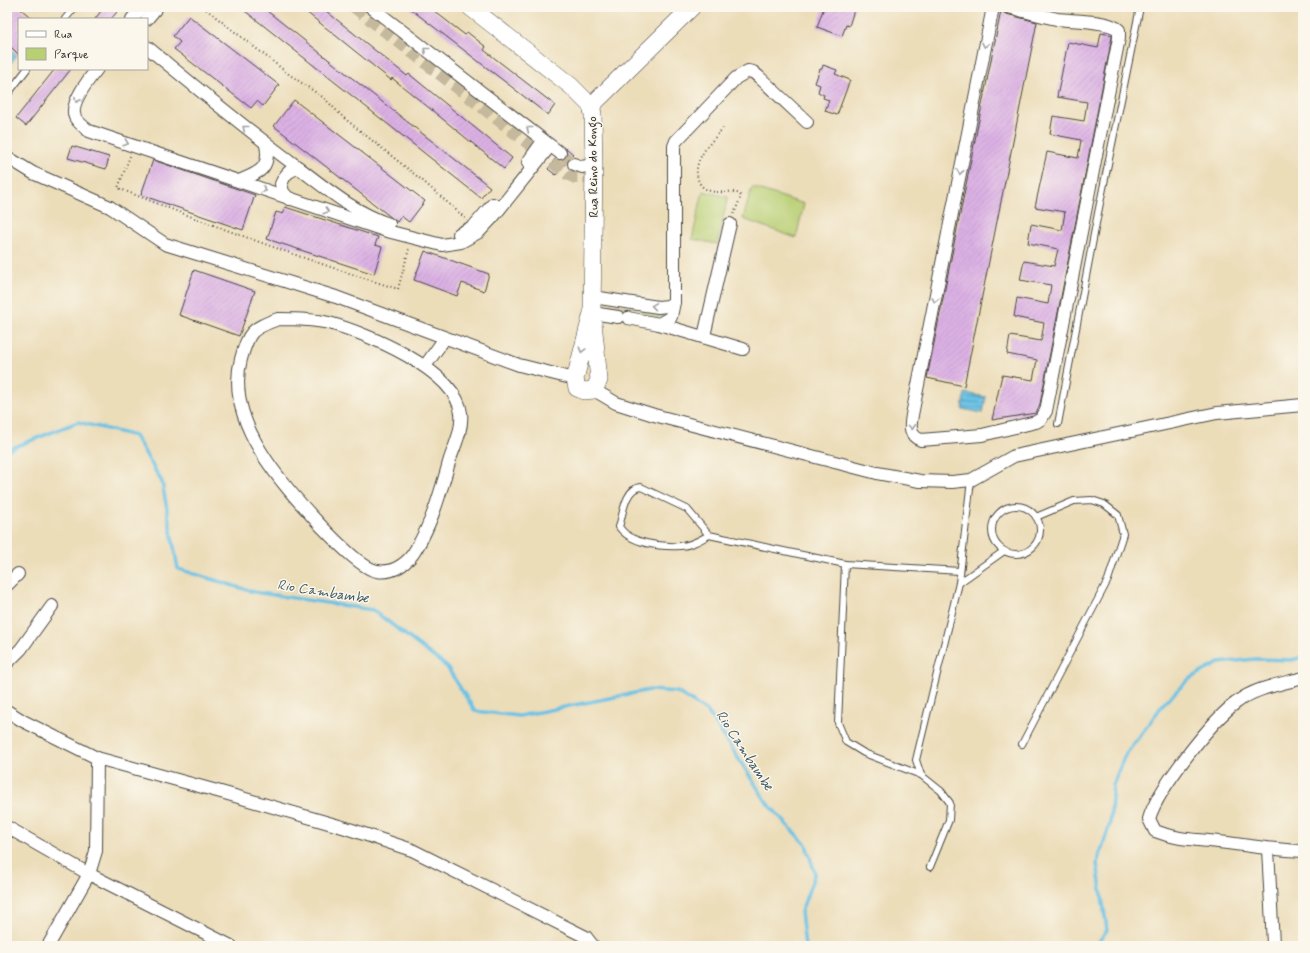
<svg xmlns="http://www.w3.org/2000/svg" width="1310" height="953" viewBox="0 0 1310 953" font-family="Mynerve,sans-serif">
<defs>
<pattern id="grass-dots" width="8" height="8" patternUnits="userSpaceOnUse"><rect width="8" height="8" fill="#b9cf74"/><path d="M2 2h.1M6 6h.1" fill="none" stroke="#9fb265" stroke-width="1.8" stroke-linecap="round"/></pattern>
<pattern id="water-rules" width="6" height="5" patternUnits="userSpaceOnUse"><rect width="6" height="5" fill="#68c1e5"/><path d="M0 2.5h6" fill="none" stroke="#569dba"/></pattern>
<pattern id="building-hatch" width="6" height="6" patternUnits="userSpaceOnUse"><rect width="6" height="6" fill="#dbb1e4"/><path d="M-1 1l2-2M0 6l6-6M5 7l2-2" fill="none" stroke="#bc98c4"/></pattern>
</defs>
<rect width="100%" height="100%" fill="#fbf7ec"/>
<filter id="ink" filterUnits="userSpaceOnUse"><feTurbulence type="fractalNoise" baseFrequency=".025" numOctaves="2"/><feDisplacementMap in="SourceGraphic" scale="8" xChannelSelector="R" yChannelSelector="G"/><feConvolveMatrix kernelMatrix="1 2 1 2 8 2 1 2 1" color-interpolation-filters="sRGB"/></filter>
<filter id="wash" filterUnits="userSpaceOnUse"><feTurbulence type="fractalNoise" baseFrequency=".012" numOctaves="4" result="noise"/><feDisplacementMap in="SourceGraphic" scale="16" xChannelSelector="R" yChannelSelector="G"/><feGaussianBlur stdDeviation="0.9" result="paint"/><feColorMatrix in="noise" values="0 0 0 0 0 0 0 0 0 0 0 0 0 0 0 0 0 1.4 0 .05"/><feComposite in="paint" operator="in"/></filter>
<g filter="url(#wash)">
<rect width="100%" height="100%" fill="#ecddb9"/>
<g fill="url(#grass-dots)" stroke="#727d50">
<polygon points="611,305 630,307 630,311 629,313 610,312 607,309"/>
<path d="M 644,309 L 660,312 L 663,316 C 657,319 645,317 642,311 Z"/>
</g>
<g fill="#b9cf74" stroke="#727d50">
<polygon points="752,187 804,204 796,238 743,219"/>
<polygon points="703,191 728,197 717,244 692,239"/>
</g>
<g fill="url(#water-rules)" stroke="#4a7688">
<polygon points="12,51 17,55 9,66 7,65 7,57"/>
<polygon points="965,393 986,397 983,413 962,409"/>
</g>
<g fill="none" stroke-linecap="round" stroke-linejoin="round">
<g stroke="#68c1e5" stroke-width="3.5">
<polyline points="7,450 78,422 135,436 162,482 178,569 254,592 373,610 447,667 475,711 519,716 650,690 677,692 708,712 768,804 806,845 815,873 801,912 805,946"/>
<polyline points="1096,946 1107,930 1097,863 1110,824 1113,785 1124,757 1164,703 1189,679 1219,663 1255,659 1292,660 1303,657"/>
</g>
</g>
<g id="blocks">
<g fill="url(#building-hatch)">
<polygon points="7,7 18,7 33,19 19,19 19,55 7,43"/>
<polygon points="104,7 110,7 117,12 111,19 95,19"/>
<polygon points="240,7 262,7 490,187 481,198"/>
<polygon points="300,7 321,7 407,76 409,74 512,158 504,169 428,107 392,78 391,80"/>
<polygon points="408,7 429,7 465,35 467,32 486,47 484,50 555,105 548,115"/>
<polygon points="824,7 855,7 849,26 846,25 842,36 817,27"/>
<polygon points="1001,11 1006,14 1037,22 964,386 927,378"/>
<polygon points="189,16 279,85 263,106 257,101 251,108 174,49 180,42 173,36"/>
<polygon points="1101,33 1112,35 1112,37 1040,404 1036,413 992,420 1002,375 1033,380 1037,360 1007,354 1010,336 1041,341 1044,323 1014,317 1017,298 1048,304 1051,285 1020,280 1024,261 1054,266 1058,249 1028,243 1031,224 1062,230 1065,212 1035,207 1047,152 1078,158 1081,140 1050,134 1053,116 1084,121 1087,102 1057,97 1068,42 1098,48"/>
<polygon points="823,65 837,70 835,74 850,80 837,115 825,111 829,100 823,98 824,95 818,92 820,85 815,83 820,69 822,69"/>
<polygon points="55,69 71,69 26,126 16,118"/>
<polygon points="294,100 425,201 409,222 401,216 397,222 274,126"/>
<polygon points="72,146 109,157 106,169 68,158"/>
<polygon points="566,148 573,154 556,175 548,169 555,159 559,160 566,158 567,154"/>
<polygon points="153,160 255,195 243,230 141,195"/>
<polygon points="285,207 378,237 375,245 382,247 374,274 267,239 276,212 283,214"/>
<polygon points="425,251 489,274 484,291 462,283 457,296 414,280"/>
<polygon points="194,270 255,291 239,336 179,315"/>
</g>
</g>
</g>
<g filter="url(#ink)">
<use href="#blocks" fill-opacity="0" stroke="#484640" stroke-width="1"/>
<g fill="none" stroke-linecap="round" stroke-linejoin="round">
<g stroke="#c5b99d" stroke-width="12" stroke-dasharray="12 6" stroke-linecap="butt">
<polyline points="354,7 567,174 575,178 593,178"/>
<polyline points="560,153 574,164"/>
</g>
<defs>
<g id="lane">
<polyline points="65,19 75,7"/>
<polyline points="7,95 27,69"/>
<polyline points="1058,424 1098,213 1140,7"/>
<circle cx="1016" cy="530" r="24"/>
<path d="M 709,535 L 687,509 L 641,487 C 625,488 623,514 619,527 C 631,544 661,547 680,546 C 690,546 700,540 709,535 L 845,564 L 960,571"/>
<polyline points="845,564 838,723 846,742 864,753 921,775"/>
<polyline points="959,583 1004,551"/>
<polyline points="1022,744 1108,580 1123,534 1118,515 1104,504 1092,500 1074,501 1036,517"/>
<polyline points="930,867 949,820 950,803 941,791 921,775 916,760 959,583 971,480"/>
</g>
<g id="street">
<polyline points="371,7 560,153"/>
<path d="M 994,7 L 992,12 L 912,415 C 910,426 909,436 921,440 L 982,435 L 1036,422 L 1041,419 L 1046,411 L 1119,38 L 1119,30 C 1109,20 1072,21 1057,19 C 1041,16 1025,11 1008,7"/>
<polyline points="132,19 142,7"/>
<polyline points="147,19 157,7"/>
<path d="M 147,47 C 197,88 247,130 299,168 C 328,190 354,212 389,224"/>
<path d="M 97,69 C 89,79 69,104 75,117 C 77,122 84,127 89,131 L 387,231 L 442,245 L 461,242 L 479,232 L 493,217 L 550,146"/>
<polyline points="7,157 33,173 110,207 165,244 336,297 519,365 575,379"/>
<polyline points="528,162 543,141"/>
<polyline points="574,164 582,167 594,164"/>
<path d="M 239,181 C 258,173 271,169 266,145"/>
<path d="M 289,199 L 283,192 L 281,184 C 285,175 288,170 299,168"/>
<polyline points="459,234 474,226 493,204"/>
<polyline points="593,297 658,307 668,306 674,302"/>
<polyline points="592,313 618,317"/>
<polyline points="628,318 659,324 743,349"/>
<path d="M 278,319 C 295,319 312,319 329,323 C 366,333 456,370 461,413 C 463,428 455,445 450,459 C 441,490 433,521 416,549 C 409,562 394,574 377,571 C 362,569 334,539 323,528 C 284,486 224,423 241,359 C 249,331 251,329 278,319 Z"/>
<polyline points="659,324 671,317 674,302 674,146 676,141 736,78 748,71 753,72 759,77 807,122"/>
<polyline points="704,336 730,224"/>
<polyline points="425,366 445,338"/>
<polyline points="594,390 616,403 654,415 877,473 920,481 952,482 971,480 1014,456 1217,413 1303,405"/>
<polyline points="7,585 18,574"/>
<polyline points="7,663 21,649 52,606"/>
<path d="M 1303,678 C 1281,684 1255,688 1237,702 C 1212,720 1157,790 1149,819 L 1155,831 C 1178,840 1193,839 1218,842 C 1246,845 1274,850 1303,851"/>
<polyline points="7,711 23,721 97,758 228,794 346,828 412,850 586,937 593,946"/>
<polyline points="7,827 89,874 231,946"/>
<polyline points="1268,849 1273,944"/>
<polyline points="48,946 89,874 96,851 97,758"/>
</g>
<g id="secondary">
<polyline points="470,7 571,86 591,106 593,114 594,164 592,313 599,380 594,390 584,391 577,388 575,379 592,313"/>
<polyline points="591,106 692,7"/>
</g>
</defs>
<use href="#lane" stroke="#484640" stroke-width="8"/>
<use href="#street" stroke="#484640" stroke-width="14"/>
<use href="#secondary" stroke="#484640" stroke-width="18"/>
<g stroke="#484640" stroke-width="2" stroke-dasharray="1 3" stroke-linecap="butt">
<polyline points="203,7 290,75 324,98 344,118 423,181 465,218"/>
<path d="M 723,128 C 711,143 692,159 698,179 C 700,188 709,192 718,192 C 726,193 735,189 741,196 L 734,214"/>
<path d="M 130,156 L 118,188 C 210,225 303,259 398,289 L 409,249"/>
</g>
<use href="#lane" stroke="#fff" stroke-width="6"/>
<use href="#street" stroke="#fff" stroke-width="12"/>
<use href="#secondary" stroke="#fff" stroke-width="17"/>
</g>
<defs><path id="oneway-chevron" d="M-2-3.5L2.5 0L-2 3.5" fill="none" stroke-width="1.6" stroke-linecap="round" stroke-linejoin="round"/></defs>
<g stroke="#a0a0a0">
<use href="#oneway-chevron" transform="translate(985 45) rotate(101)"/>
<use href="#oneway-chevron" transform="translate(426 50) rotate(-142)"/>
<use href="#oneway-chevron" transform="translate(77 100) rotate(117)"/>
<use href="#oneway-chevron" transform="translate(245 128) rotate(-141)"/>
<use href="#oneway-chevron" transform="translate(529 129) rotate(-142)"/>
<use href="#oneway-chevron" transform="translate(126 143) rotate(19)"/>
<use href="#oneway-chevron" transform="translate(960 172) rotate(101)"/>
<use href="#oneway-chevron" transform="translate(264 190) rotate(19)"/>
<use href="#oneway-chevron" transform="translate(326 211) rotate(18)"/>
<use href="#oneway-chevron" transform="translate(935 300) rotate(101)"/>
<use href="#oneway-chevron" transform="translate(654 306) rotate(-171)"/>
<use href="#oneway-chevron" transform="translate(582 350) rotate(105)"/>
<use href="#oneway-chevron" transform="translate(912 427) rotate(85)"/>
</g>
</g>
<g text-anchor="middle" stroke-width="3" stroke-linejoin="round" paint-order="stroke">
<g font-size="13" fill="#2b2b2b" stroke="#fbf7ec">
<text transform="translate(592 167) rotate(-91)" y="5">Rua Reino do Kongo</text>
</g>
<g font-size="14" font-style="italic" fill="#3d5863" stroke="#fbf7ec">
<text transform="translate(323 591) rotate(9)" y="5">Rio Cambambe</text>
<text transform="translate(745 750) rotate(57)" y="5">Rio Cambambe</text>
</g>
</g>
<rect width="1310" height="953" fill="none" stroke="#fbf7ec" stroke-width="24"/>
<rect x="18" y="18" width="130" height="52" fill="#fbf7ec" stroke="#a8a59f"/>
<rect x="26" y="31" width="20" height="6" fill="#ffffff" stroke="#a8a59f"/>
<text x="54" y="38" font-size="12" fill="#2b2b2b">Rua</text>
<rect x="26" y="48" width="20" height="12" fill="#b9cf74" stroke="#a8a59f"/>
<text x="54" y="58" font-size="12" fill="#2b2b2b">Parque</text>
</svg>
